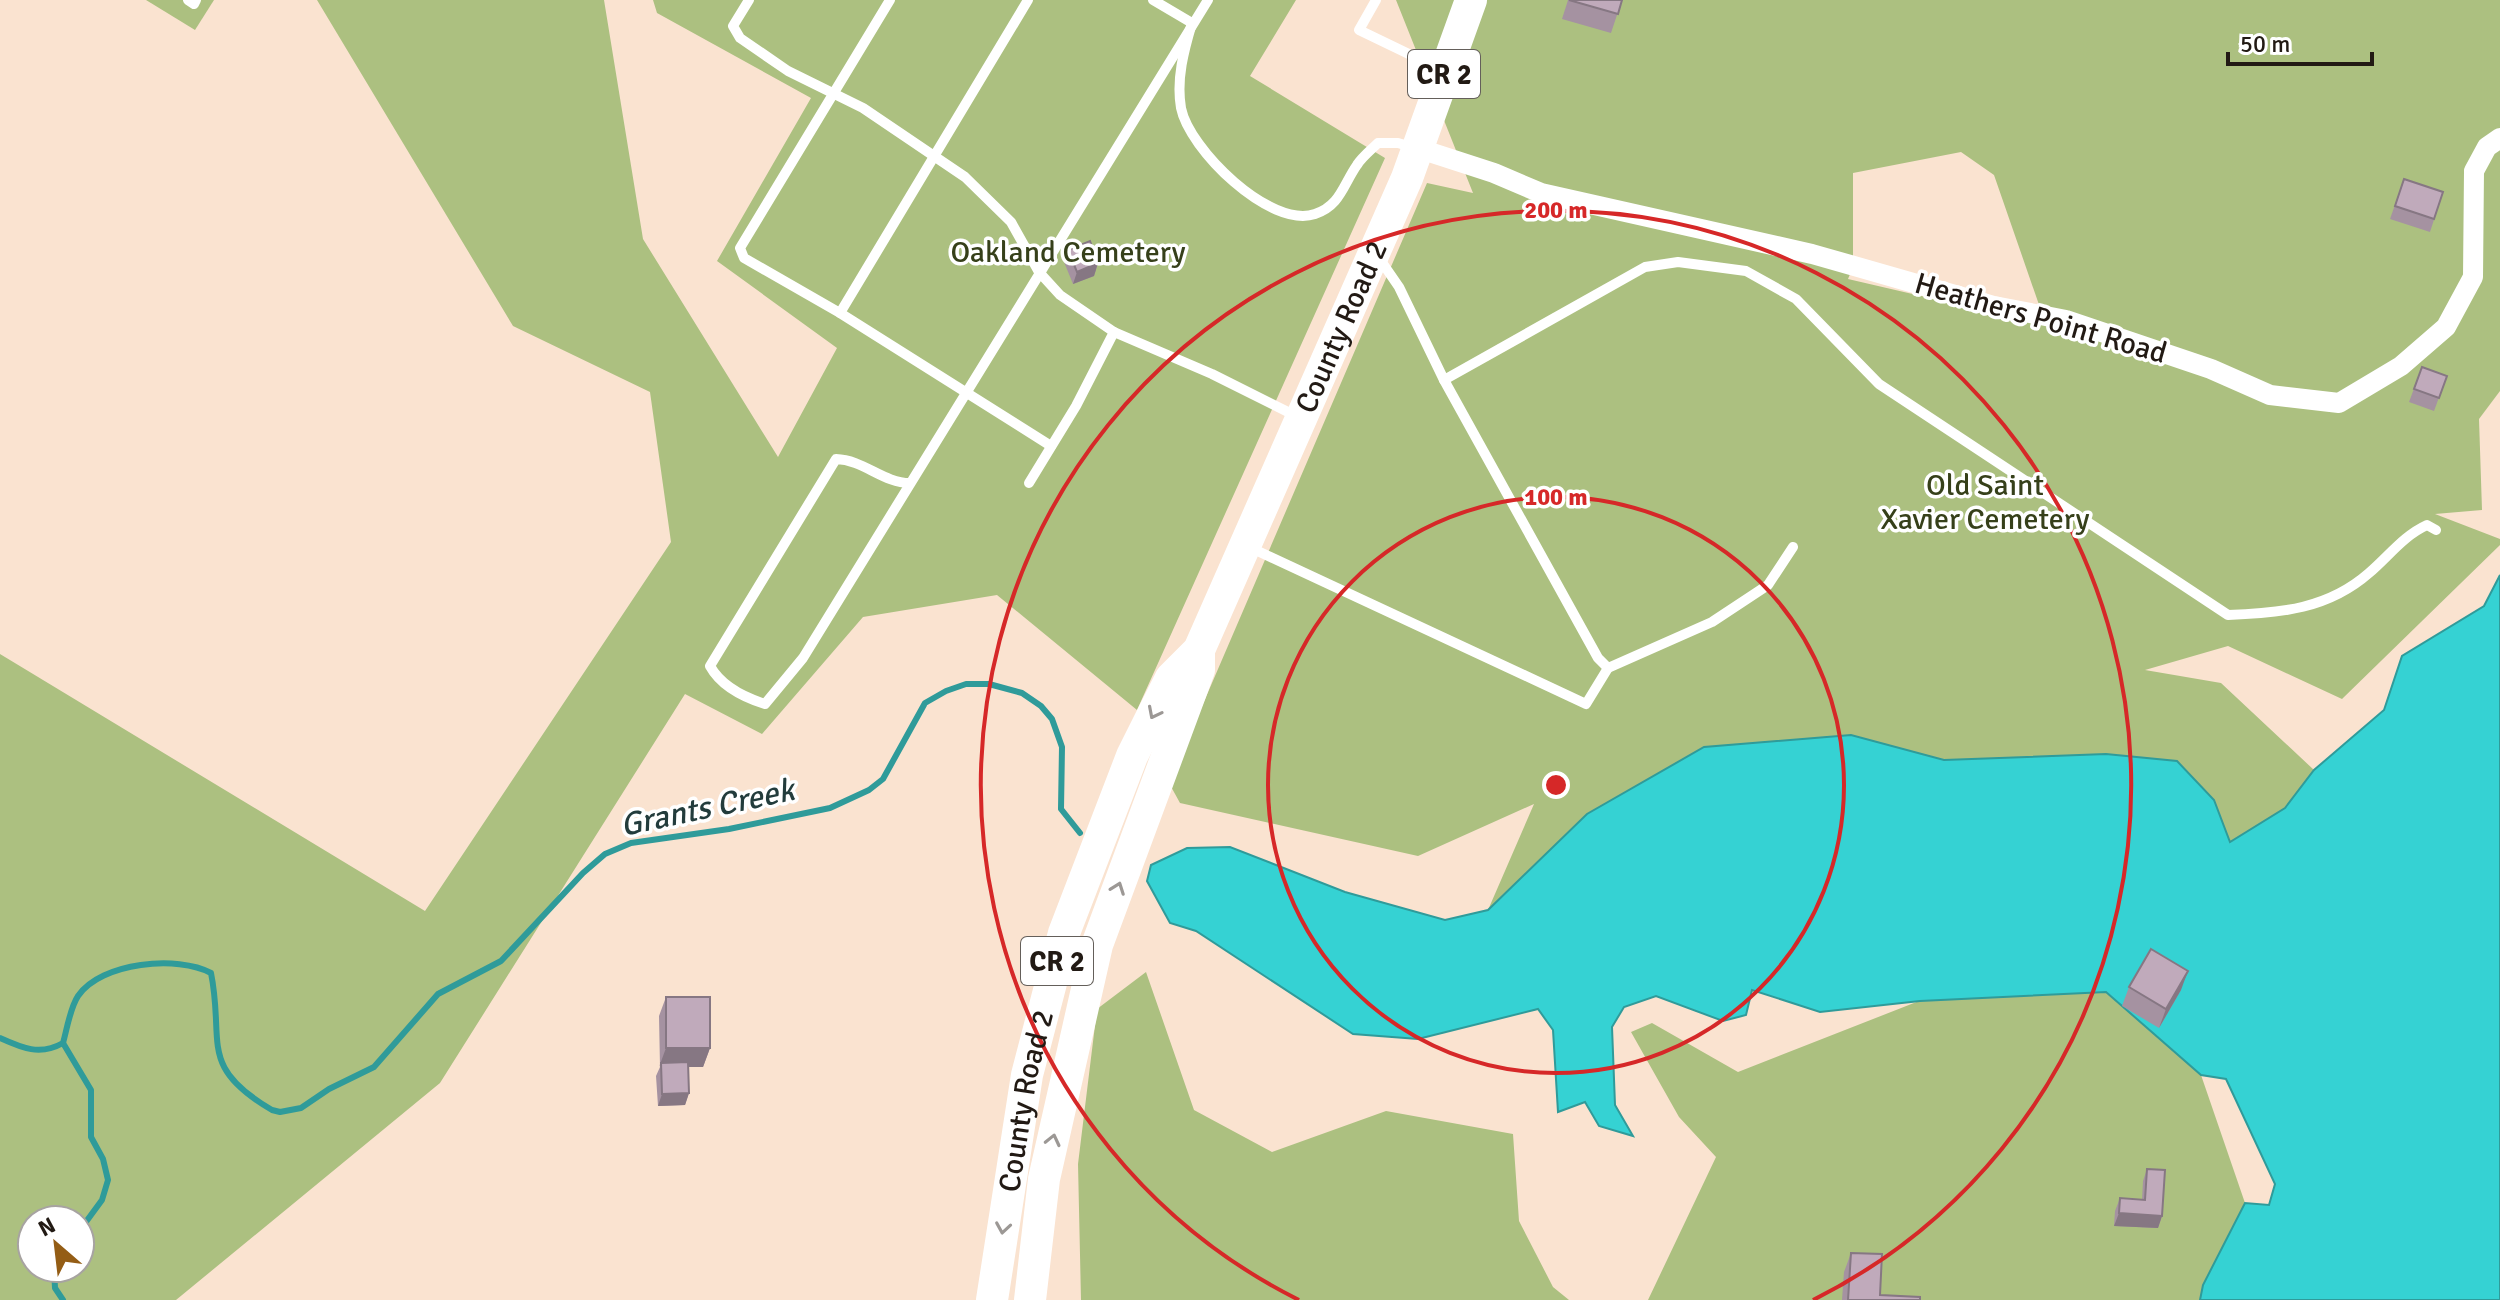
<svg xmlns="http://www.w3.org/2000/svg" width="2500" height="1300" viewBox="0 0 2500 1300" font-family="Signika,sans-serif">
<rect width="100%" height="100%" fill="#fae3d0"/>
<g fill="#acc080" fill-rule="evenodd">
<polygon points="146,0 214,0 195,30"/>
<path d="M 317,0 L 604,0 L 643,239 L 778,457 L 837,348 L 717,261 L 811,98 L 657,13 L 653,0 L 1296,0 L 1250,76 L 1385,158 L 1137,710 L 997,595 L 863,617 L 762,734 L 685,694 L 440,1083 L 176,1300 L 0,1300 L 0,654 L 425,911 L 671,542 L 650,392 L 513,326 ZM 32,1220 L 80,1220 L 80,1268 L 32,1268 Z"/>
<path d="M 1396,0 L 2500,0 L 2500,391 L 2479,419 L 2482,510 L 2435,514 L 2500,539 L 2500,545 L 2342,699 L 2228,646 L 2145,670 L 2221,683 L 2314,770 L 2285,808 L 2230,842 L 2214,800 L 2106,754 L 1944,760 L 1850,735 L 1704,747 L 1587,814 L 1488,910 L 1534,804 L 1418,856 L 1180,803 L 1169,783 L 1427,183 L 1473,193 ZM 1961,152 L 1994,175 L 2046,325 L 1848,279 L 1853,267 L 1853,173 Z"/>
<polygon points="1146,972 1194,1110 1272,1152 1386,1111 1513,1134 1519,1221 1553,1287 1569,1300 1081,1300 1078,1164 1097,1009"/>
<polygon points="2106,992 2201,1075 2245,1203 2203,1285 2200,1300 1648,1300 1716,1157 1679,1117 1631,1032 1652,1023 1738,1072 1919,1001"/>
</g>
<polygon fill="#35d2d3" stroke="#2f9b9a" stroke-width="2" points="2500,575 2500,1300 2200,1300 2203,1285 2245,1203 2269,1205 2275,1184 2226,1079 2201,1075 2106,992 1920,1001 1820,1012 1752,990 1746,1015 1723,1021 1656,996 1624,1007 1612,1027 1615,1105 1633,1136 1599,1126 1585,1102 1558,1112 1553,1030 1538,1009 1418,1039 1353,1034 1196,931 1170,923 1147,881 1151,865 1187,848 1230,847 1345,892 1445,920 1488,910 1587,814 1704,747 1851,735 1944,760 2106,754 2177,761 2214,800 2230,842 2285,808 2314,770 2384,710 2402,656 2484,606"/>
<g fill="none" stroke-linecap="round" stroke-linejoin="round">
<g stroke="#2f9b9a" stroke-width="6">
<path d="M 0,1038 C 22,1048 40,1056 63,1043 C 67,1029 70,1008 78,996 C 101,962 178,955 211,973 C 225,1042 197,1066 272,1110 L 280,1112 L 301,1108 L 329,1089 L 374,1067 L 438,994 L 501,961 L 583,873 L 605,854 L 631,843 L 729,829 L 830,808 L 869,790 L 883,779 L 925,703 L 946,691 L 966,684 L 989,684 L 1022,693 L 1041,706 L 1052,719 L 1062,747 L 1061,809 L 1080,833"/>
<polyline points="63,1043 91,1090 91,1137 103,1159 108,1180 102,1200 80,1230"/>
<polyline points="54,1268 55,1288 63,1300"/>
</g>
<g stroke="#fff" stroke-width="10">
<polyline points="188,0 194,4 196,0"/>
<polyline points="749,0 733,26 740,38 788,71 863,108 965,177 1011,222 1039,272 1060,295 1114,332 1212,374 1296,416"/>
<polyline points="890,0 740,248 744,258 840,313 1051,446"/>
<path d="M 1153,0 L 1192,23 C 1184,50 1176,79 1181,108 C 1189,149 1270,229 1315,214 C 1340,206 1343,185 1357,165 C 1362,157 1371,150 1378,143 L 1398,143 L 1415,148"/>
<polyline points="1376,0 1359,30 1442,70"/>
<polyline points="1379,258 1399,287 1444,380 1598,658 1608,668"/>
<polyline points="840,313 1028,0"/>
<path d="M 1444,380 L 1645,267 L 1678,262 L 1746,271 L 1796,299 L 1879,384 L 2228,615 C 2281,613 2328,609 2369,573 C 2389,556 2403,536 2427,525 L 2436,530"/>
<path d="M 910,483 C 883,483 864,460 836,459 L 710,666 C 721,686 743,697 765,704 L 803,658 L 1208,0"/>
<polyline points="1029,483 1076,406 1114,332"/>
<polyline points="1247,546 1586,704 1608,668 1712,622 1768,585 1793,547"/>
</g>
<polyline stroke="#fff" stroke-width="20" points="1417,148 1494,173 1541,193 1812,254 1994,306 2066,320 2211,369 2270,395 2339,403 2401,366 2446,327 2473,277 2474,171 2487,147 2500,138"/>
<g stroke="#fff" stroke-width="32">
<path id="s1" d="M 992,1300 L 1027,1075 L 1064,933 L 1132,756 L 1171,678 L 1199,650 L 1407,178 L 1471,0"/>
<polyline points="1030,1300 1044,1179 1097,945 1199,670 1199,650"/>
</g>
</g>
<g fill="#a592a1">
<polygon points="1568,0 1622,0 1611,33 1562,19"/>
<polygon points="2404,179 2443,192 2430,232 2390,219"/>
<polygon points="1068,250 1098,263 1094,276 1073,284 1064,262"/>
<polygon points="2422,367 2447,376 2434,411 2409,402"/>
<polygon points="2129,987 2181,990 2159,1028 2122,1006"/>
<polygon points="666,997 710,1048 703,1067 688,1067 689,1093 685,1105 658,1106 656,1076 660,1067 659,1016"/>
<polygon points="2147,1169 2162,1216 2158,1228 2114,1226 2115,1211 2120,1198 2142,1200 2143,1181"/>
<polygon points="1851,1253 1880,1295 1920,1300 1842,1300 1844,1272"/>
</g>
<g fill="#867783">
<polygon points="1098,263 1094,276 1073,284 1077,272"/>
<polygon points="2188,971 2181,990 2159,1028 2166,1009"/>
<polygon points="666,1048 710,1048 703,1067 661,1067 661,1063 659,1067"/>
<polygon points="689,1093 685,1105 658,1106 662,1094"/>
<polygon points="2119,1213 2162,1216 2158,1228 2114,1226"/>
</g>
<g fill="#c0aabb" stroke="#867783" stroke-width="2">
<polygon points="1569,0 1622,0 1618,14"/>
<polygon points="2404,179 2443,192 2434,219 2395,206"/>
<polygon points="1090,241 1098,263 1077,272 1068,250"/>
<polygon points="2422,367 2447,376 2439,398 2414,389"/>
<polygon points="2151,949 2188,971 2166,1009 2129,987"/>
<rect x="666" y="997" width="44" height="51"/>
<polygon points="688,1062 689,1093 662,1094 661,1063"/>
<polygon points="2147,1169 2165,1170 2162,1216 2119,1213 2120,1198 2145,1200"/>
<polygon points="1851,1253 1882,1254 1880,1295 1920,1297 1920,1300 1848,1300"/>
</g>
<defs><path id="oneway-chevron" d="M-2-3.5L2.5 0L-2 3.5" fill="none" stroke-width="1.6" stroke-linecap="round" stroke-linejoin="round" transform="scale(2)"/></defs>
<g stroke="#9c9895">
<use href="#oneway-chevron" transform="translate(1154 713) rotate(117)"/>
<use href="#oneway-chevron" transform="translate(1118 888) rotate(-70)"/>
<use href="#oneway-chevron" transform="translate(1053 1140) rotate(-77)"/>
<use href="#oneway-chevron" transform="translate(1003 1228) rotate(99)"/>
</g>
<g fill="none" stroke="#d62828" stroke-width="4">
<circle cx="1556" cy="785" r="288"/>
<path d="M1299 1300A575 575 0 1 1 1813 1300"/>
</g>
<g text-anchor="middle" stroke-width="7" stroke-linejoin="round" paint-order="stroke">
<g fill="#fff" stroke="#645f5a" stroke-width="2">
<rect x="1408" y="50" width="72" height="48" rx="6"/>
<rect x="1021" y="937" width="72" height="48" rx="6"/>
</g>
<g font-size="28" font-weight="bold" fill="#221a14">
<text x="1444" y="84">CR 2</text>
<text x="1057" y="971">CR 2</text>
</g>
<g font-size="30" fill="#36401a" stroke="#fff">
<text x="1068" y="262">Oakland Cemetery</text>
<text x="1985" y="495">Old Saint<tspan x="1985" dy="34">Xavier Cemetery</tspan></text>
</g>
<g font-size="30" fill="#221a14" stroke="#fff">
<text transform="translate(2041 318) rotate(16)" y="10">Heathers Point Road</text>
<text dy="10" stroke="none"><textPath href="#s1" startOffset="1044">County Road 2</textPath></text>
<text dy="10" stroke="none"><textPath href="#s1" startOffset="202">County Road 2</textPath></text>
</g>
<g font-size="32" font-style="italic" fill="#233c3c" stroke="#fff">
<text transform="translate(707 807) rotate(-12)" y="11">Grants Creek</text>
</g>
</g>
<circle cx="1556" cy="785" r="12" fill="#d62828" stroke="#fff" stroke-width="4"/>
<g font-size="24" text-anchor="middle" font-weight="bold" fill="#d62828" stroke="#fff" stroke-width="7" stroke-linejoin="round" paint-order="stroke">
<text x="1556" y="218">200 m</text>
<text x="1556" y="505">100 m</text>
</g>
<g transform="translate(56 1244) rotate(332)"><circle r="38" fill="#ffffff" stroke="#a7a3a1" stroke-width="2"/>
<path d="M0-6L14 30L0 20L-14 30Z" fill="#945d15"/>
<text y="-12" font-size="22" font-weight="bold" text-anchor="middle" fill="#221a14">N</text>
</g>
<path d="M2228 52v12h144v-12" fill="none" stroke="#221a14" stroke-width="4"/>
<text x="2240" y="52" font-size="24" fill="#221a14" stroke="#ffffff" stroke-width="6" paint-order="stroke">50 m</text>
</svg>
